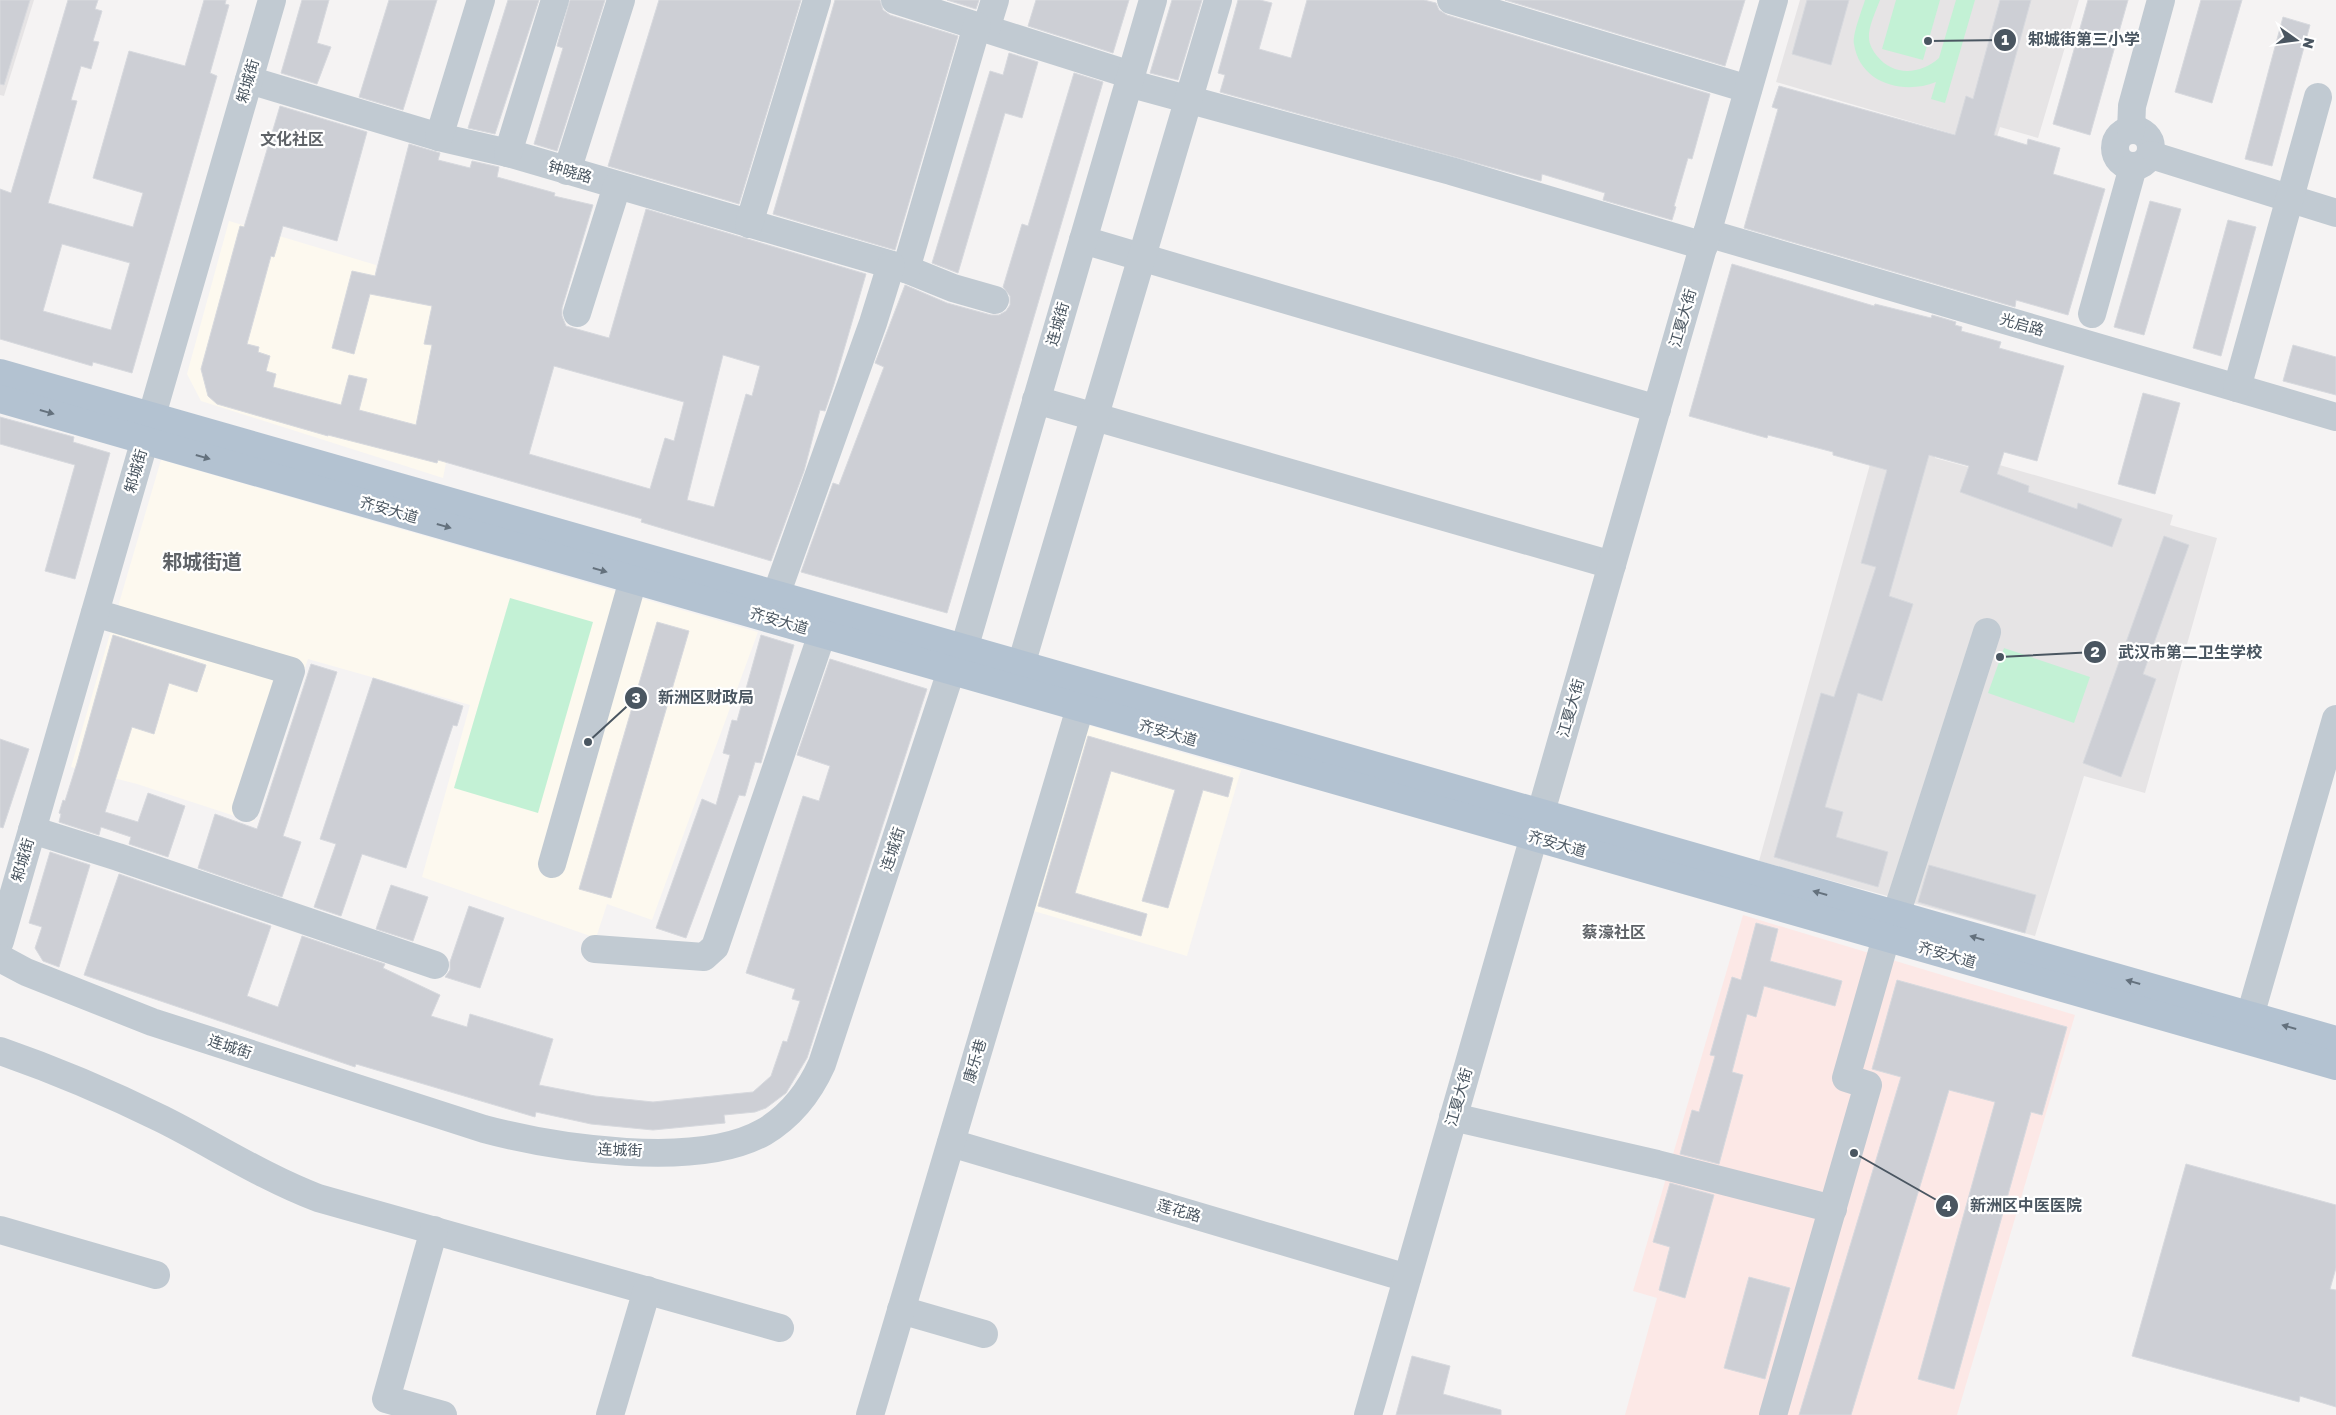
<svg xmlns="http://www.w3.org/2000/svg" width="2336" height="1415" viewBox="0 0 2336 1415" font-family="'Golos Text','Noto Sans SC',sans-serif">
<rect width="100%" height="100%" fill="#f5f3f3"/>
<g fill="#fdf9ef">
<polygon points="229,221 376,265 375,274 479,295 443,478 201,401 187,374"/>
<polygon points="161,460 758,632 652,920 607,904 596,938 422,877 470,705 308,659 253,822 137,784 71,767"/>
<polygon points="1081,723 1241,770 1187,956 1027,909"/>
</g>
<g fill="#e6e4e5">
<polygon points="0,0 34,0 4,96 0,95"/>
<polygon points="1800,0 2079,0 2038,138 2000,127 1994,146 1776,82"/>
<polygon points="1878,436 1936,453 1935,458 1968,467 1972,457 2173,515 2170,525 2217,538 2145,793 2084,776 2035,936 1759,861"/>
</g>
<polygon fill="#fce8e6" points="1743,915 2075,1015 1957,1415 1625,1415 1657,1298 1633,1291"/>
<g fill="#c3f1d5">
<path d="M 1865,0 L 1880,0 C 1876,11 1868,27 1869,38 C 1869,44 1873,51 1877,56 C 1894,77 1921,74 1939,58 L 1956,0 L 1975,0 L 1945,103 L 1931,99 L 1936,82 C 1904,95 1860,84 1854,44 C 1852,35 1862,10 1865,0 Z"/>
<polygon points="1896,0 1940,0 1923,60 1882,49"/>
<polygon points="510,598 593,622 538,813 454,788"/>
<polygon points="2004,648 2090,677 2074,723 1988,693"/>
</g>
<g fill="#cdcfd5" stroke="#d7d9de" fill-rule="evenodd">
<polygon points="0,0 30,0 4,85 0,84"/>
<path d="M 68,0 L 98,0 L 95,9 L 102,11 L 93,41 L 99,42 L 91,69 L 81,66 L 71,100 L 77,101 L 48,203 L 133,227 L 143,193 L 93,178 L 129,51 L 185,66 L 204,0 L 226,0 L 225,4 L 229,5 L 210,73 L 217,76 L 132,373 L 93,362 L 92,366 L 0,339 L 0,189 L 11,193 ZM 62,244 L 130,263 L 111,330 L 43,311 Z"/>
<polygon points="302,0 329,0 317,43 331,47 317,84 281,73"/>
<polygon points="389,0 437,0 403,110 359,97"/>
<polygon points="508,0 539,0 495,134 468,128"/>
<polygon points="570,0 605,0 557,151 534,144 563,48 557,46"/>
<polygon points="659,0 801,0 739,204 608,166"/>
<polygon points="835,0 880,0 883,10 890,15 958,36 895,250 773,214"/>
<polygon points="947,0 979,0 976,9"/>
<polygon points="1036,0 1129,0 1113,53 1028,26"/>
<polygon points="1172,0 1202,0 1178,80 1150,73"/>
<polygon points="1238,0 1260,0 1272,3 1259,49 1291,58 1307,0 1424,0 1436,3 1439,10 1447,15 1710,94 1692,159 1688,158 1674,206 1676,207 1672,220 1603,200 1605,193 1542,174 1541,181 1220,92 1225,75 1218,73"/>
<polygon points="1505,0 1745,0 1725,66"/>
<polygon points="1807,0 1849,0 1831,65 1792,54"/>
<polygon points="2000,0 2031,0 1994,135 2027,145 2028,139 2060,148 2053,174 2105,189 2068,315 2016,300 2015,307 1744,228 1778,109 1772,107 1779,86 1955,135 1966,96 1973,99"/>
<polygon points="2088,0 2128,0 2090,135 2053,124"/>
<polygon points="2201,0 2242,0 2212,103 2175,92"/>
<polygon points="2283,17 2310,25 2272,166 2245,159"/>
<polygon points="1009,53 1038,62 1022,118 1005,113 958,273 932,263 990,71 1003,75"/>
<polygon points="1074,73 1103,82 947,613 801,572 833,483 839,485 884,367 875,363 905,285 947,303 991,315 999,315 1006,311 1010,305 1010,296 1003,287 1022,224 1028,226"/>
<path d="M 280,106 L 367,132 L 337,241 L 283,226 L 274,257 L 271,256 L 247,344 L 259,347 L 258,352 L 270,356 L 266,371 L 276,374 L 273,387 L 341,405 L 349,375 L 367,379 L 359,410 L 416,425 L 432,345 L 424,344 L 432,306 L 370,294 L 354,354 L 332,348 L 352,271 L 375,276 L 409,144 L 440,153 L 438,160 L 470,168 L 472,161 L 499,167 L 497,177 L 555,193 L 554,196 L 593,205 L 562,308 L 562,316 L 566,326 L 609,338 L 646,209 L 866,274 L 834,384 L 825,411 L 820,410 L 804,471 L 771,561 L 641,522 L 642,519 L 438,460 L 437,463 L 328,435 L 328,436 L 217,404 L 208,396 L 201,369 L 240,226 L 244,227 ZM 723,355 L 760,366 L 752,396 L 746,394 L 714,507 L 687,500 ZM 554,366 L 684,402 L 674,441 L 665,438 L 650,489 L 529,454 Z"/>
<polygon points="2150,201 2181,209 2144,335 2114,327"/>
<polygon points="2228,220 2256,227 2221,356 2193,348"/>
<polygon points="1732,264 1874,306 1875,304 1931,318 1932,315 1956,322 1955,325 1962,327 1961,331 2001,342 1999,348 2064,366 2037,461 2004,452 1997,474 2029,486 2028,492 2077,509 2078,503 2122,519 2112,547 1960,492 1969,466 1929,455 1889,596 1913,604 1882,701 1858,693 1825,807 1843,812 1836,837 1888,852 1878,887 1774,857 1821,693 1834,697 1876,567 1861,563 1887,470 1833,455 1833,452 1768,435 1767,438 1689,416"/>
<polygon points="2293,345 2336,357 2336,395 2283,381"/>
<polygon points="2143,393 2180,403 2155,494 2118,484"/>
<polygon points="0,417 74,437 73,442 110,453 75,579 45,571 75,465 0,444"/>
<polygon points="2164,536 2189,545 2143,674 2156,679 2121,777 2083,763"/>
<polygon points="657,622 689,631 611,898 579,889"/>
<polygon points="113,635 206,665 197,692 169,683 154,734 132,727 105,812 138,822 148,793 185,806 168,857 129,844 131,837 101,827 99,835 59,822 61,814 59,813 63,800 65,801 77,763"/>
<polygon points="761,635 794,645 761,763 755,762 745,796 739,795 686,938 656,928 702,799 716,805 730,755 723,753 732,720 737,721"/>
<polygon points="830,659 927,689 807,1058 786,1093 766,1108 755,1112 724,1115 725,1123 653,1130 591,1124 536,1112 535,1117 356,1064 355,1067 84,975 119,874 271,926 247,996 278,1007 302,936 385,964 383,968 440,995 431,1016 467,1027 470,1014 553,1039 539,1085 595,1096 653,1102 753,1092 771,1076 783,1041 787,1042 800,1001 792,999 795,989 746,973 803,796 819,801 830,766 797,755"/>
<polygon points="311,664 337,672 283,836 301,842 282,897 198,868 215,814 257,829"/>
<polygon points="373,678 463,706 457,726 453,725 406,868 362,854 341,916 314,907 336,844 320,839"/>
<polygon points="1088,736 1233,778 1228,797 1203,790 1168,908 1142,901 1175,790 1111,771 1075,893 1147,914 1141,936 1038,906"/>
<polygon points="0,739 29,749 3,828 0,827"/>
<polygon points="50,852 90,865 59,967 43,961 35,948 42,927 29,923"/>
<polygon points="1929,865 2036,895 2025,933 1918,902"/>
<polygon points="391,885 428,897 413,941 376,929"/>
<polygon points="469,906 504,918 480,988 445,977 450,970 450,962"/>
<polygon points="1756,923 1778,929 1770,961 1842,981 1835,1006 1764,986 1756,1017 1747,1014 1732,1072 1743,1075 1719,1164 1680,1154 1692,1110 1699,1112 1715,1056 1710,1055 1732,977 1741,980"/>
<polygon points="1897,980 2067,1027 2042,1115 2031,1112 1954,1389 1918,1379 1995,1102 1949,1090 1851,1415 1799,1415 1901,1077 1872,1069"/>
<polygon points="2186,1164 2336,1205 2336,1268 2330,1289 2336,1290 2336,1407 2300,1396 2299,1402 2132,1356"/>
<polygon points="1670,1183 1714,1195 1685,1298 1659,1290 1670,1247 1653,1242"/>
<polygon points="1749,1277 1790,1288 1765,1379 1724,1368"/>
<polygon points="1412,1356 1450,1366 1443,1394 1501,1410 1501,1415 1396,1415"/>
</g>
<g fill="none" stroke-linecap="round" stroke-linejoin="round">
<g stroke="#c1cad2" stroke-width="28">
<polyline points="895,0 1131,75"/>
<polyline points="1451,0 1748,89"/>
<polyline points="986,29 995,0"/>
<polyline points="249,80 439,137 508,153 906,269 953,288 995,300"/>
<polyline points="1128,83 1451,171 1704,246"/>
<circle cx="2133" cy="148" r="18"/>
<polyline points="2131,130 2132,106 2161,0"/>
<polyline points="439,137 481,0"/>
<polyline points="508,153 555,0"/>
<polyline points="2151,155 2336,213"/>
<polyline points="567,171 621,0"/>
<polyline points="749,224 817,0"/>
<polyline points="1707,233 2336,417"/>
<polyline points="1083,240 1657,409"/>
<polyline points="906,269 977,26"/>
<polyline points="577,313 617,186"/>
<polyline points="2092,314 2133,167"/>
<polyline points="2237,388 2318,97"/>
<polyline points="1036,400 1612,565"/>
<polyline points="776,595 873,323 891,265"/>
<polyline points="95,613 291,671 246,808"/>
<polyline points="964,649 1153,0"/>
<polyline points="1021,665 1218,0"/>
<polyline points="32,830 118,857 435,965"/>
<polyline points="552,864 633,580"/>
<polyline points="1896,915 1987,632"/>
<polyline points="0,941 272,0"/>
<polyline points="595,949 704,957 715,947 822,634"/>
<path d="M 0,958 L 26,972 L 152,1022 L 484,1129 C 555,1148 698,1170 764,1132 C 791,1116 809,1093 822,1064 L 951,671"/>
<polyline points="2250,1016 2336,719"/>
<path d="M 0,1051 C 55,1070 109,1093 162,1119 C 214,1145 263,1177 318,1198 L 780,1328"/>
<polyline points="1453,1117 1657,1164 1833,1209"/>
<polyline points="951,1143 1407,1278"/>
<polyline points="0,1230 156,1275"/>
<polyline points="434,1230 386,1399 443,1415"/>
<polyline points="901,1310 984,1334"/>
<polyline points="610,1415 647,1290"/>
<polyline points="870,1415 1080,708"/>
<polyline points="1368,1415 1774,0"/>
<polyline points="1773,1415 1868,1085 1846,1078 1886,938"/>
</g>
<g stroke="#b3c2d1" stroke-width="28">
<polyline points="0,373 2336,1040"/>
<polyline points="0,399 2336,1066"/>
</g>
</g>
<defs><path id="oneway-solid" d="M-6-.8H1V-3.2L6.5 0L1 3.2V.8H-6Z" transform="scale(1.25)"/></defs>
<g fill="#64717d">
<use href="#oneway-solid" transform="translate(47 412) rotate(16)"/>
<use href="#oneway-solid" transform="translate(203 457) rotate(16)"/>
<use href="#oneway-solid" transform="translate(444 526) rotate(16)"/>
<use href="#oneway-solid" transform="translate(600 570) rotate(16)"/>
<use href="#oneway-solid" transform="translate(1820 893) rotate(-164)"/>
<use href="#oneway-solid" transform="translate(1977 938) rotate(-164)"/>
<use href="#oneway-solid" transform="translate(2133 982) rotate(-164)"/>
<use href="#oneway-solid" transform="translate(2289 1027) rotate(-164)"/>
</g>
<g text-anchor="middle" stroke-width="4.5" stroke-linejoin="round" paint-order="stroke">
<g font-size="15" fill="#4a5661" stroke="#fff">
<text transform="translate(248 81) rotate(-74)" y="5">邾城街</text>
<text transform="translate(570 172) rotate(16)" y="5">钟晓路</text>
<text transform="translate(1683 318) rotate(-74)" y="5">江夏大街</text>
<text transform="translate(1058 324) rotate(-74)" y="5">连城街</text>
<text transform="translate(2022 325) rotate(16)" y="5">光启路</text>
<text transform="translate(136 471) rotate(-74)" y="5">邾城街</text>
<text transform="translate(389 510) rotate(16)" y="5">齐安大道</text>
<text transform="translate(779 621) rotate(16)" y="5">齐安大道</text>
<text transform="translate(1571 708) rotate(-74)" y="5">江夏大街</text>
<text transform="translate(1168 733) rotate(16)" y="5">齐安大道</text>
<text transform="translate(1557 844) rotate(16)" y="5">齐安大道</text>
<text transform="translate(893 849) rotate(-72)" y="5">连城街</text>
<text transform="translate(23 860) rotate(-74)" y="5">邾城街</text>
<text transform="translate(1947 955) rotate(16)" y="5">齐安大道</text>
<text transform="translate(230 1047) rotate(18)" y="5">连城街</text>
<text transform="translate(975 1061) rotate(-73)" y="5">康乐巷</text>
<text transform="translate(1459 1097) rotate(-74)" y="5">江夏大街</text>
<text transform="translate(620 1150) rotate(2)" y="5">连城街</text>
<text transform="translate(1179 1211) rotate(16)" y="5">莲花路</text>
</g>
<g font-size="16" font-weight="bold" fill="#5f6368" stroke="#fff">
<text x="292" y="145">文化社区</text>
<text x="1614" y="938">蔡濠社区</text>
</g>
<g font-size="20" font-weight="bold" fill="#5f6368" stroke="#fff">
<text x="202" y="569">邾城街道</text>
</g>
</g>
<path fill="none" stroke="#4a5661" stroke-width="2" d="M1928 41L2005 40M2000 657L2095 652M588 742L636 698M1854 1153L1947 1206"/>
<g fill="#4a5661" stroke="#fff" stroke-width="2">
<circle cx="1928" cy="41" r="5"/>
<circle cx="2000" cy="657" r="5"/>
<circle cx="588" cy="742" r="5"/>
<circle cx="1854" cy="1153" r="5"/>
<circle cx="2005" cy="40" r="12"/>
<circle cx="2095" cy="652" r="12"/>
<circle cx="636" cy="698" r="12"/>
<circle cx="1947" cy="1206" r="12"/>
</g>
<g font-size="15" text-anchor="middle" font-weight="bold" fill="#fff">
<text x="2005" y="45">1</text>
<text x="2095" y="657">2</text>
<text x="636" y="703">3</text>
<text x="1947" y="1211">4</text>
</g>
<g font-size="16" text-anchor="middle" font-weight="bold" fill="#4a5661" stroke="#fff" stroke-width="4.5" stroke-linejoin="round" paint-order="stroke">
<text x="2084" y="45">邾城街第三小学</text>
<text x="2190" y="658">武汉市第二卫生学校</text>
<text x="706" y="703">新洲区财政局</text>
<text x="2026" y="1211">新洲区中医医院</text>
</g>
<g transform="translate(2296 40) rotate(104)" stroke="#ffffff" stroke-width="4" paint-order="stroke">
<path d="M0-4L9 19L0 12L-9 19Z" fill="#4a5661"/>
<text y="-8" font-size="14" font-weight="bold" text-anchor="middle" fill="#4a5661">N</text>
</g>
</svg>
